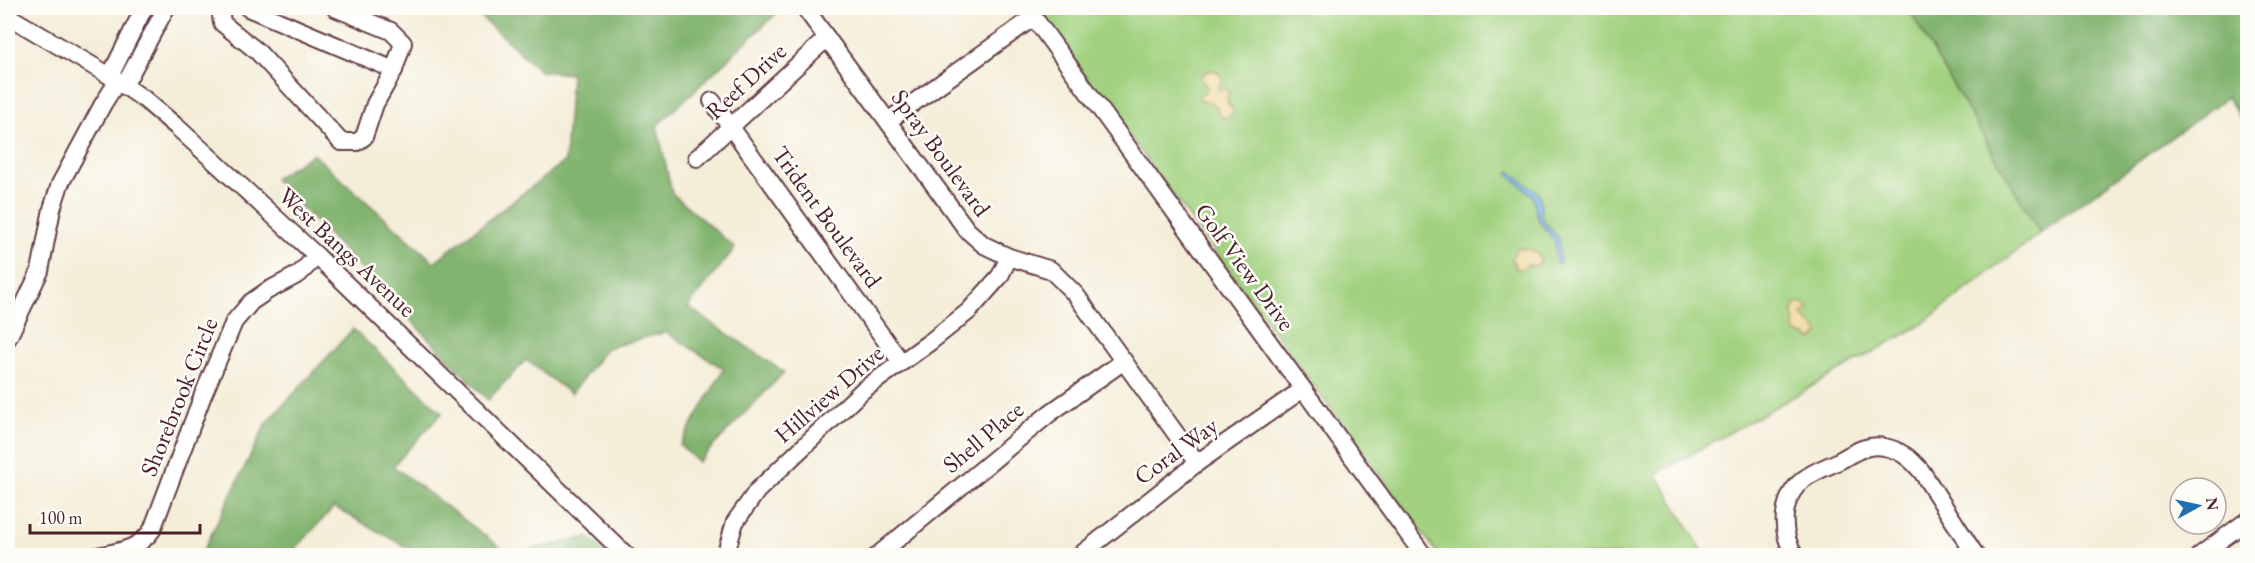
<svg xmlns="http://www.w3.org/2000/svg" width="2255" height="563" viewBox="0 0 2255 563" font-family="'EB Garamond',serif">
<rect width="100%" height="100%" fill="#fdfcf7"/>
<filter id="ink" filterUnits="userSpaceOnUse"><feTurbulence type="fractalNoise" baseFrequency=".0167" numOctaves="2"/><feDisplacementMap in="SourceGraphic" scale="12" xChannelSelector="R" yChannelSelector="G"/><feConvolveMatrix kernelMatrix="1 2 1 2 8 2 1 2 1" color-interpolation-filters="sRGB"/></filter>
<filter id="wash" filterUnits="userSpaceOnUse"><feTurbulence type="fractalNoise" baseFrequency=".008" numOctaves="4" result="noise"/><feDisplacementMap in="SourceGraphic" scale="24" xChannelSelector="R" yChannelSelector="G"/><feGaussianBlur stdDeviation="1.35" result="paint"/><feColorMatrix in="noise" values="0 0 0 0 0 0 0 0 0 0 0 0 0 0 0 0 0 1.4 0 .05"/><feComposite in="paint" operator="in"/></filter>
<g filter="url(#wash)">
<rect width="100%" height="100%" fill="#f4edd8"/>
<polygon fill="#a2d280" stroke="#767856" stroke-width="1.5" points="1035,8 1908,8 2040,233 1919,326 1656,474 1705,555 1439,555"/>
<g fill="#81b46e" stroke="#666a4c" stroke-width="1.5">
<polygon points="471,8 782,8 657,126 672,193 735,248 688,307 784,372 698,462 680,445 724,369 666,332 607,348 571,394 526,360 488,400 274,179 313,154 434,262 565,161 571,74 540,71"/>
<polygon points="1908,8 2247,8 2247,127 2227,97 2040,233"/>
<polygon points="353,329 442,413 393,466 509,554 588,537 609,555 421,555 334,507 290,555 201,555 266,424"/>
</g>
<g fill="#eeda9e" stroke="#9c7c64" stroke-width="1.5">
<polygon points="1213,70 1219,73 1223,79 1218,87 1219,90 1224,88 1228,91 1227,102 1234,111 1229,117 1220,117 1216,105 1200,100 1199,96 1205,92 1207,87 1202,81 1201,77 1204,73"/>
<path d="M 1520,248 C 1533,250 1537,249 1541,263 L 1534,266 L 1528,264 L 1521,269 L 1516,269 L 1512,258 L 1516,249 Z"/>
<path d="M 1799,302 L 1808,307 L 1807,311 L 1802,314 C 1806,324 1815,322 1819,334 L 1812,340 L 1803,335 L 1797,334 L 1794,329 C 1797,318 1787,311 1799,302 Z"/>
</g>
<polygon fill="#75b9eb" stroke="#606c8b" stroke-width="1.5" points="1510,171 1539,194 1542,219 1559,239 1560,263 1556,263 1555,242 1538,219 1533,196 1508,174"/>
</g>
<g filter="url(#ink)">
<g fill="none" stroke-linecap="round" stroke-linejoin="round">
<defs>
<g id="minor">
<polyline points="220,8 222,23 258,52 341,142 357,142 364,137 375,104 394,70 403,43 391,31 335,8"/>
<polyline points="248,8 394,70"/>
<polyline points="805,8 967,230 984,245 1009,257 1051,270 1076,295 1197,463"/>
<polyline points="1027,8 1424,556"/>
<polyline points="8,16 110,76 144,99 177,127 317,256 627,556"/>
<polyline points="110,76 144,8"/>
<polyline points="124,86 166,8"/>
<polyline points="712,101 901,362"/>
<polyline points="888,121 1034,17"/>
<polyline points="697,158 827,38"/>
<polyline points="8,338 40,271 52,209 60,184 103,104 117,82"/>
<path d="M 97,556 C 120,551 138,550 152,530 L 203,395 L 234,322 L 251,302 L 267,291 L 299,274 L 317,256"/>
<polyline points="725,556 735,522 757,491 863,390 930,342 969,311 1000,276 1009,257"/>
<polyline points="877,556 1050,413 1124,361"/>
<polyline points="1079,556 1197,463 1303,389"/>
<path d="M 1795,556 C 1780,532 1780,498 1804,479 C 1813,472 1826,467 1837,462 C 1852,454 1866,443 1884,447 C 1901,450 1911,459 1922,472 L 1976,556"/>
<polyline points="2199,556 2248,520"/>
</g>
</defs>
<use href="#minor" stroke="#643e45" stroke-width="20"/>
<use href="#minor" stroke="#fff" stroke-width="16"/>
</g>
</g>
<g text-anchor="middle" stroke-width="5" stroke-linejoin="round" paint-order="stroke">
<g font-size="24" fill="#4a1f2b" stroke="#fdfcf7">
<text transform="translate(746 81) rotate(-43)" y="8">Reef Drive</text>
<text transform="translate(941 153) rotate(54)" y="8">Spray Boulevard</text>
<text transform="translate(827 217) rotate(54)" y="8">Trident Boulevard</text>
<text transform="translate(347 252) rotate(43)" y="8">West Bangs Avenue</text>
<text transform="translate(1245 267) rotate(54)" y="8">Golf View Drive</text>
<text transform="translate(829 394) rotate(-41)" y="8">Hillview Drive</text>
<text transform="translate(179 397) rotate(-68)" y="8">Shorebrook Circle</text>
<text transform="translate(983 437) rotate(-40)" y="8">Shell Place</text>
<text transform="translate(1176 451) rotate(-36)" y="8">Coral Way</text>
</g>
</g>
<rect width="2255" height="563" fill="none" stroke="#fdfcf7" stroke-width="30"/>
<g transform="translate(2198 506) rotate(82)"><circle r="28" fill="#fdfcf7" stroke="#b5a4a5" stroke-width="1.5"/>
<path d="M0-4.5L10 22L0 15L-10 22Z" fill="#1f6fb2"/>
<text y="-9" font-size="16" font-weight="bold" text-anchor="middle" fill="#4a1f2b">N</text>
</g>
<path d="M30 524v9h170v-9" fill="none" stroke="#4a1f2b" stroke-width="3"/>
<text x="39" y="524" font-size="18" fill="#4a1f2b" stroke="#fdfcf7" stroke-width="4.5" paint-order="stroke">100 m</text>
</svg>
